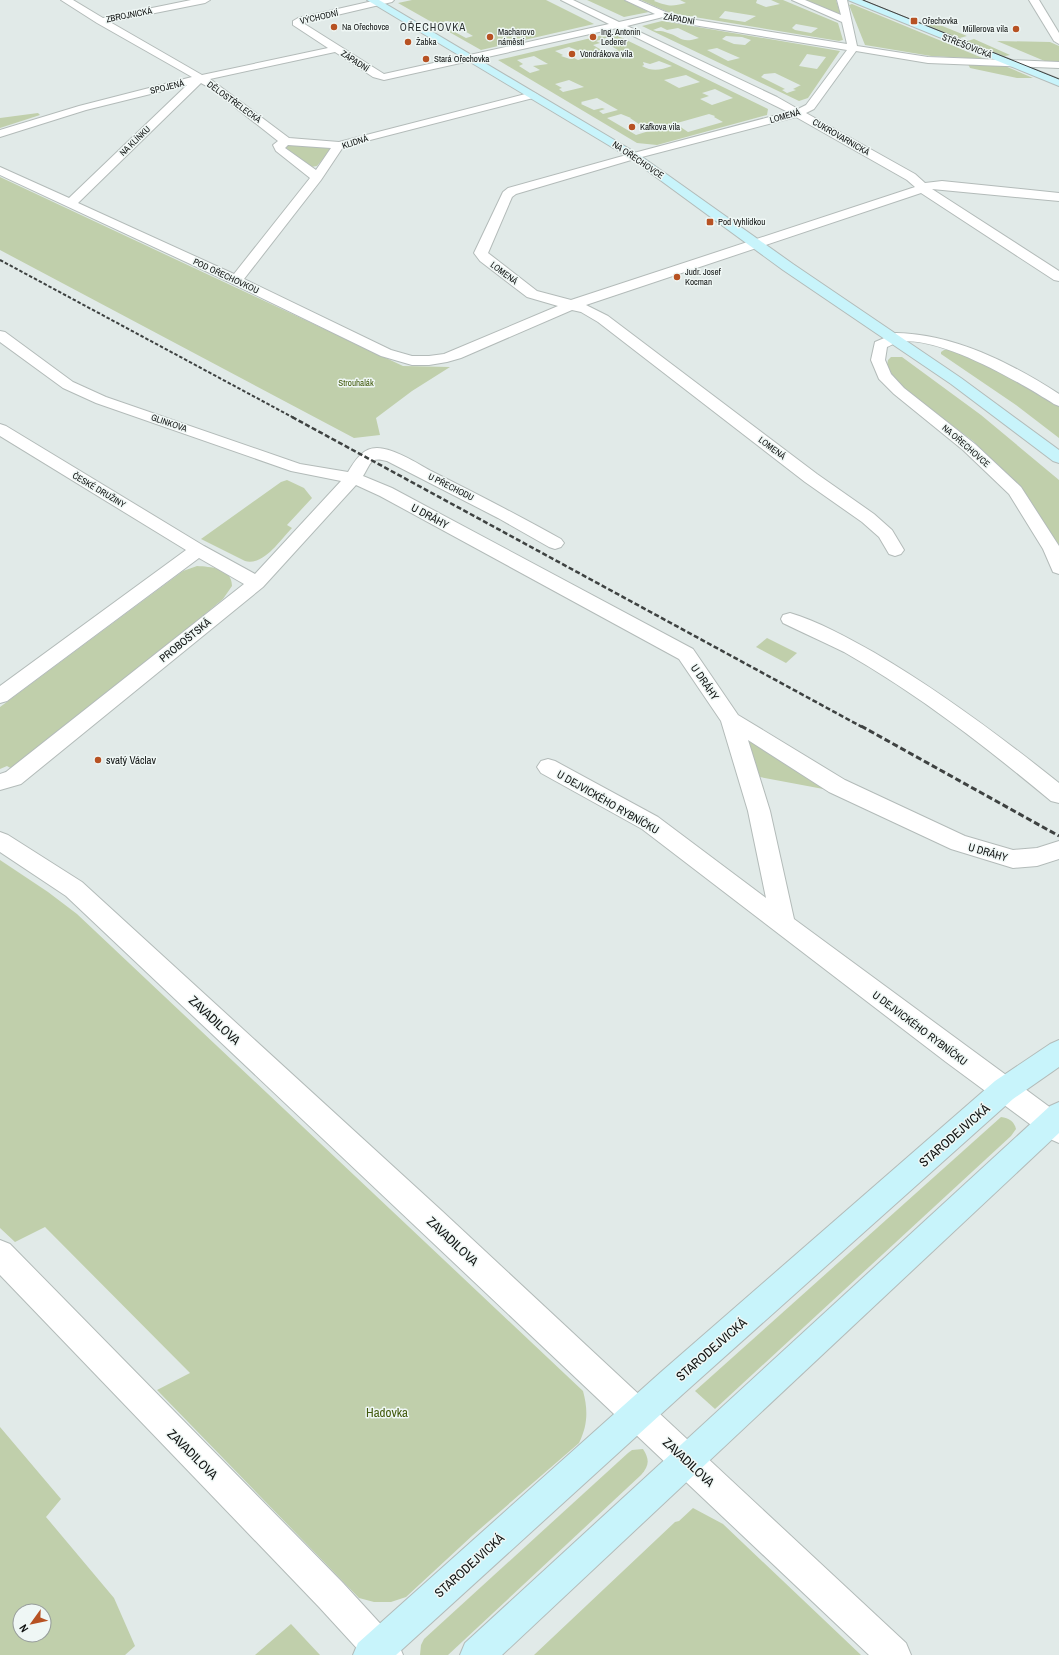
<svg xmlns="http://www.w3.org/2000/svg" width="1059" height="1655" viewBox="0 0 1059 1655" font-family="'Archivo Narrow',sans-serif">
<rect width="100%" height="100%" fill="#e1eae8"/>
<g fill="#c0cfab" fill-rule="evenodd">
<path d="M 412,0 L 546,0 L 594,24 L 481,50 L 398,3 ZM 448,21 L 473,36 L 466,38 L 438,23 Z"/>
<polygon points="587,0 624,0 649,12 624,17"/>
<path d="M 641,0 L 655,0 L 654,1 C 668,6 671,7 686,3 L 680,0 L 757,0 L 756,3 L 766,7 L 780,4 L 771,0 L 783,0 L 838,23 L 843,40 L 839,41 L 670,13 ZM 725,11 L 756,16 L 745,22 L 719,18 ZM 796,24 L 818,28 L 811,33 L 795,30 L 792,28 Z"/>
<polygon points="802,0 836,0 840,13 837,14"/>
<polygon points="852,4 985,59 931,56 865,45 849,5"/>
<path d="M 662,21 L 840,51 L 808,98 L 799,101 L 642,26 ZM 661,27 L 667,30 L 678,28 L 699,38 C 680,44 683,37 665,32 C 661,30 658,32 653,30 ZM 726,36 L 742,37 L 751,40 L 745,45 L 734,44 L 722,39 ZM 717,48 L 740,58 L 728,61 L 707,50 ZM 807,54 L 826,57 L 817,69 L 799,66 ZM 775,73 L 800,85 L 801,85 L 793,89 L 796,90 L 787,93 L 782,90 L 785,89 L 761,77 L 764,74 Z"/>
<polygon points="930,21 967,36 956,39 917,25"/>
<path d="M 612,33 L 768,109 L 767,115 L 657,145 L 637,143 L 498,60 ZM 609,37 L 622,43 L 611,46 L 618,50 L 605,52 L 593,45 L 600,43 L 596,41 ZM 569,47 L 582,52 L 580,53 L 587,57 L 578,60 L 574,58 L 570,59 L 561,56 L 563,55 L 555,51 ZM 534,56 L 548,64 L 533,66 L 540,70 L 530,73 L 519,66 L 523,64 L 517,60 ZM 659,61 L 672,66 C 660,70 653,72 642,66 L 644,65 L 643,62 L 650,64 ZM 686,75 L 700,82 L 679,88 L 664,80 ZM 569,80 L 584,87 L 563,92 L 559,89 L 562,88 L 555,84 ZM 715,89 L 733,98 L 712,105 L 700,99 L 709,96 L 702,93 ZM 597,98 L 618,110 L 603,114 L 599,111 L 605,109 L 602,108 L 594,110 L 581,104 L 582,103 L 581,102 ZM 621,114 L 631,118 L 630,118 L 649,131 L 636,135 L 607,118 ZM 709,114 L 715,116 L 714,117 L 723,122 L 688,132 L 679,126 L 670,125 Z"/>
<polygon points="974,39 1010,55 1001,57 964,42"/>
<polygon points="997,41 1050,42 1059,46 1059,67"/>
<polygon points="968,64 1005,66 1033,78 1017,78 970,68"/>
<polygon points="38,113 40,115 0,128 0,118"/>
<polygon points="287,145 329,148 331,149 317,166 311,167 284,147"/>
<polygon points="0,177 403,366 450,367 412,391 376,418 380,435 354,438 0,250"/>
<polygon points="944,350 949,350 994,366 1059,406 1059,438 1016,405 941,354 941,352"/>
<polygon points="891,357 902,357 981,415 1059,480 1059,548 1019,486 973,441 904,389 894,379 887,365 888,360"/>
<path d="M 287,480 L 304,488 L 312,498 L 287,525 L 292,528 C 280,540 264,566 245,561 L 201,539 L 281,482 Z"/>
<path d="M 197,566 C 210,567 232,567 232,586 L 223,599 L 99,702 L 12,769 L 7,766 L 0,769 L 0,707 L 183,571 Z"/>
<polygon points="767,638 797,653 786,663 756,647"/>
<polygon points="749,738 834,791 760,777 747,741"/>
<path d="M 0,860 L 48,892 L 77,914 L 583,1391 C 588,1409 588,1425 579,1443 L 473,1535 L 406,1597 L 391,1602 L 374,1602 L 359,1598 L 157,1390 L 190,1373 L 45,1227 L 15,1242 L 0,1228 Z"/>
<path d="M 1001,1117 C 1009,1118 1014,1121 1016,1129 L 1011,1136 L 715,1409 L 695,1391 Z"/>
<path d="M 0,1427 L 61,1499 L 46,1517 L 114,1598 L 135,1646 L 125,1655 L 0,1655 ZM 20,1611 L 44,1611 L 44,1635 L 20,1635 Z"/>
<path d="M 643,1449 C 650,1460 649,1466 641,1475 L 448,1655 L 420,1655 L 421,1645 L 424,1639 L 628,1453 L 632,1450 Z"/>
<polygon points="693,1508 723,1524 861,1655 534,1655 675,1522 679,1521"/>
<polygon points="291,1624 320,1655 255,1655"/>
</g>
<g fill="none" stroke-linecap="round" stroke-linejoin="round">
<defs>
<g id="street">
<path d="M 61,0 L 73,0 L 103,18 L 191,0 L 210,0 L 205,3 L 110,22 L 202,75 L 328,48 L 293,25 L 293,21 L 298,18 L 377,0 L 394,0 L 392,2 L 303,23 L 384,74 L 609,24 L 561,0 L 573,0 L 619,22 L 655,14 L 625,0 L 638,0 L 677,17 L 847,44 L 842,22 L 792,0 L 805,0 L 841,15 L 837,0 L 847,0 L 857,46 L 928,57 L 1059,62 L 1059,68 L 928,63 L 856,51 L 814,109 L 806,113 L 915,174 L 925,183 L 942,181 L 1059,193 L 1059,201 L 932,189 L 1059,271 L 1059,281 L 1054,280 L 921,193 L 586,305 L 608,316 L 817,474 L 874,514 L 892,530 L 904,550 L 901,554 L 895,556 L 889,554 L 879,537 L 862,522 L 805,482 L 598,322 L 581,312 L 572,310 L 461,358 L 447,362 L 429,365 L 412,365 L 381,356 L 231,283 L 0,175 L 0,167 L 69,198 L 187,85 L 86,110 L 0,137 L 0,130 L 79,106 L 192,77 L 97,23 ZM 663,17 L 675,22 L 847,50 L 806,105 L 798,109 L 777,97 L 627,26 ZM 617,28 L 788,112 L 630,154 L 508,188 L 503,192 L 474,253 L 480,261 L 527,297 L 558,306 L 444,354 L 429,356 L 412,356 L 391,350 L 244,279 L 321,180 L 343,147 L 537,97 L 538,95 L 533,92 L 339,142 L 289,138 L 210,79 L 335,52 L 373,77 L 384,80 ZM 201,83 L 212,89 L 278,141 L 273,145 L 276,151 L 310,178 L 234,274 L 78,203 ZM 796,117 L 907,180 L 915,187 L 571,300 L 537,291 L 488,253 L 512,197 L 516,194 L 638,158 ZM 288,145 L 331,148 L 316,170 L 285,148 Z"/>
<polygon points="1029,0 1039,0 1059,33 1059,44 1054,41"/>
<path d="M 0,331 L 5,332 L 73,382 L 106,397 L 300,464 L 348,472 C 355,461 362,448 377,448 C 393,448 417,463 431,471 C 475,493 518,515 561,539 L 564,543 L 561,547 L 555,549 L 549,547 L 498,518 L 387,461 C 370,456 371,463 363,476 L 392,488 L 693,649 L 738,715 L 845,780 L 965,836 L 1013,850 L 1037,848 L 1059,841 L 1059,859 L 1037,866 L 1013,868 L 951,849 L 829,792 L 748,740 L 770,811 L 794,919 L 1059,1114 L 1059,1143 L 1050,1139 L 946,1062 L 642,829 L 541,773 L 537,767 L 541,761 L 548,759 L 555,761 L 658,817 L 766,898 L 748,811 L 721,721 L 679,659 L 380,496 L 356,485 L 263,587 L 21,784 L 0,790 L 0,774 L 6,772 L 244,584 L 199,558 L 7,701 L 0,703 L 0,686 L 186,550 L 0,436 L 0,424 L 6,426 L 204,546 L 255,574 L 341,481 L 291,471 L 96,403 L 63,388 L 0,342 Z"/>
<path d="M 896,333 C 954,334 1011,363 1059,394 L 1059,406 L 1054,404 C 1021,383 938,334 898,342 C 894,343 890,346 887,347 L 885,360 L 891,374 L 904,388 L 975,444 L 1021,487 L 1059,546 L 1059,574 L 1053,572 L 1043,549 L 1009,494 L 963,450 L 894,394 L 879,379 L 871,360 L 875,342 Z"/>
<path d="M 790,613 C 818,621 850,639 875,653 C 940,691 1000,736 1059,783 L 1059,803 L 1051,801 C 986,747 918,694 844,652 C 824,642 803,633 783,623 L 781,619 L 783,615 Z"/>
<polygon points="0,832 8,835 82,882 442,1211 906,1643 911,1655 869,1655 66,896 0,852"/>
<polygon points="0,1240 10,1244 343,1583 398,1643 403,1655 363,1655 319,1607 0,1275"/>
</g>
<g id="secondary">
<polygon points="367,0 379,0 638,154 793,264 961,378 1059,450 1059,463 1053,461 951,384 783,270 630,158"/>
<polygon points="848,0 861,0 1059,79 1059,86"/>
<polygon points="1059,1040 1059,1067 1013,1099 683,1394 396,1655 353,1655 358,1643 661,1372 995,1081 1050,1044"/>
<polygon points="1059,1102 1059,1133 502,1655 460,1655 465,1643 1050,1106"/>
</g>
</defs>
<use href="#street" stroke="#b3bbb9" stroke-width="2"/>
<use href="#secondary" stroke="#b3bbb9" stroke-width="2"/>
<use href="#street" fill="#fff" fill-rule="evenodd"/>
<use href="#secondary" fill="#c8f4fb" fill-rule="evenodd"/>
<polyline stroke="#3e4241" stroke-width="1" points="863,0 1059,79"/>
<polyline stroke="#3e4241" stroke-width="2" stroke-dasharray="3.5 2" stroke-linecap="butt" points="0,260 294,418"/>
<polyline stroke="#3e4241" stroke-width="2.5" stroke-dasharray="5 2.5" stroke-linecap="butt" points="292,417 862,727"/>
<polyline stroke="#3e4241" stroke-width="3" stroke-dasharray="6 3" stroke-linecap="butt" points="861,726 1059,836"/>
</g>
<g fill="#b75223" stroke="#eff7f5" stroke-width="1.5">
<rect x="910" y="17" width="8" height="8" rx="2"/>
<circle cx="334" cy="27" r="4"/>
<circle cx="1016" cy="29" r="4"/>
<circle cx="490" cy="37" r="4"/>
<circle cx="593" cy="37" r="4"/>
<circle cx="408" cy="42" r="4"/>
<circle cx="572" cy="54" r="4"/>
<circle cx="426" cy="59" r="4"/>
<circle cx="632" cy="127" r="4"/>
<rect x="706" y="218" width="8" height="8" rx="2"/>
<circle cx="677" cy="277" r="4"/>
<circle cx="98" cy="760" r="4"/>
</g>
<g text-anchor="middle" stroke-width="3" stroke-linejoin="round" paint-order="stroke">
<g font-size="9" fill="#101312" stroke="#eff7f5">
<text transform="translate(129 15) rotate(-11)" y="3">ZBROJNICKÁ</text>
<text transform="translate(319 17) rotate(-13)" y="3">VÝCHODNÍ</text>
<text transform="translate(679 19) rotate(10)" y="3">ZÁPADNÍ</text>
<text transform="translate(967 46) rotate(21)" y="3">STŘEŠOVICKÁ</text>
<text transform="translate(355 61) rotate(33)" y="3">ZÁPADNÍ</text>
<text transform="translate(167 87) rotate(-14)" y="3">SPOJENÁ</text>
<text transform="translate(234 102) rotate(36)" y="3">DĚLOSTŘELECKÁ</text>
<text transform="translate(785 116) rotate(-16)" y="3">LOMENÁ</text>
<text transform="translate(841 137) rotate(30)" y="3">CUKROVARNICKÁ</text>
<text transform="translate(135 141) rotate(-44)" y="3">NA KLÍNKU</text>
<text transform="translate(355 142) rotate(-18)" y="3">KLIDNÁ</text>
<text transform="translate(638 160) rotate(34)" y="3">NA OŘECHOVCE</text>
<text transform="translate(504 273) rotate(37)" y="3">LOMENÁ</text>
<text transform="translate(226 276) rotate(25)" y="3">POD OŘECHOVKOU</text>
<text transform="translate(169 423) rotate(19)" y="3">GLINKOVA</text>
<text transform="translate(966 446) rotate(41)" y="3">NA OŘECHOVCE</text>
<text transform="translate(772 448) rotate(37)" y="3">LOMENÁ</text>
<text transform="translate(451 487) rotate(27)" y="3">U PŘECHODU</text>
<text transform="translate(99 490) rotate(31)" y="3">ČESKÉ DRUŽINY</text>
</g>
<g font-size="9" fill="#101312" stroke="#eff7f5" text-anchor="start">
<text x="922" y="24">Ořechovka</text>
<text x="342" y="30">Na Ořechovce</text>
<text x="1008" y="32" text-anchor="end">Müllerova vila</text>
<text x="498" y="35">Macharovo<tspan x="498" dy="10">náměstí</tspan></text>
<text x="601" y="35">Ing. Antonín<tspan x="601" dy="10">Lederer</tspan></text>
<text x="416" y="45">Žabka</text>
<text x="580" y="57">Vondrákova vila</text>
<text x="434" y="62">Stará Ořechovka</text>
<text x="640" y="130">Kafkova vila</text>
<text x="718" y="225">Pod Vyhlídkou</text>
<text x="685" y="275">Judr. Josef<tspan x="685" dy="10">Kocman</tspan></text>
</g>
<g font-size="9" fill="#425a0c" stroke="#eff7f5">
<text x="356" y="386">Strouhalák</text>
</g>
<g font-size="11" letter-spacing="1" fill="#2c3231" stroke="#eff7f5">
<text x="433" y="31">OŘECHOVKA</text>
</g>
<g font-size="11" fill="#101312" stroke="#eff7f5">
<text transform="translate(430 516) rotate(28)" y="4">U DRÁHY</text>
<text transform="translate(185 640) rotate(-39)" y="4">PROBOŠTSKÁ</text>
<text transform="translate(705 682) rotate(56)" y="4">U DRÁHY</text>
<text transform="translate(608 802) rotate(30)" y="4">U DEJVICKÉHO RYBNÍČKU</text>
<text transform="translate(988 852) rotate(16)" y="4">U DRÁHY</text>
<text transform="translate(920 1028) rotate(37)" y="4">U DEJVICKÉHO RYBNÍČKU</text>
</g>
<g font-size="11" fill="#101312" stroke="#eff7f5" text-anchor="start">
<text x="106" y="764">svatý Václav</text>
</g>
<g font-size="13" fill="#101312" stroke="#eff7f5">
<text transform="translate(215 1020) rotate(43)" y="5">ZAVADILOVA</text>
<text transform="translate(954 1135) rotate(-41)" y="5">STARODEJVICKÁ</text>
<text transform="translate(453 1241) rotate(43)" y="5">ZAVADILOVA</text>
<text transform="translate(711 1349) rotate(-41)" y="5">STARODEJVICKÁ</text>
<text transform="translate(193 1454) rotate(45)" y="5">ZAVADILOVA</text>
<text transform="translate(689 1462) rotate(43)" y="5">ZAVADILOVA</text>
<text transform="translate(469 1565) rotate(-42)" y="5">STARODEJVICKÁ</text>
</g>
<g font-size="13" fill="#425a0c" stroke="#eff7f5">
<text x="387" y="1417">Hadovka</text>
</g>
</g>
<g transform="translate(32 1623) rotate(237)"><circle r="19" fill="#eff7f5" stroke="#969c9a"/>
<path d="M0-3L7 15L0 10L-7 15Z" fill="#b75223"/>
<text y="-6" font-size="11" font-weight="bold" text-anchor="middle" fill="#101312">N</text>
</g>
</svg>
